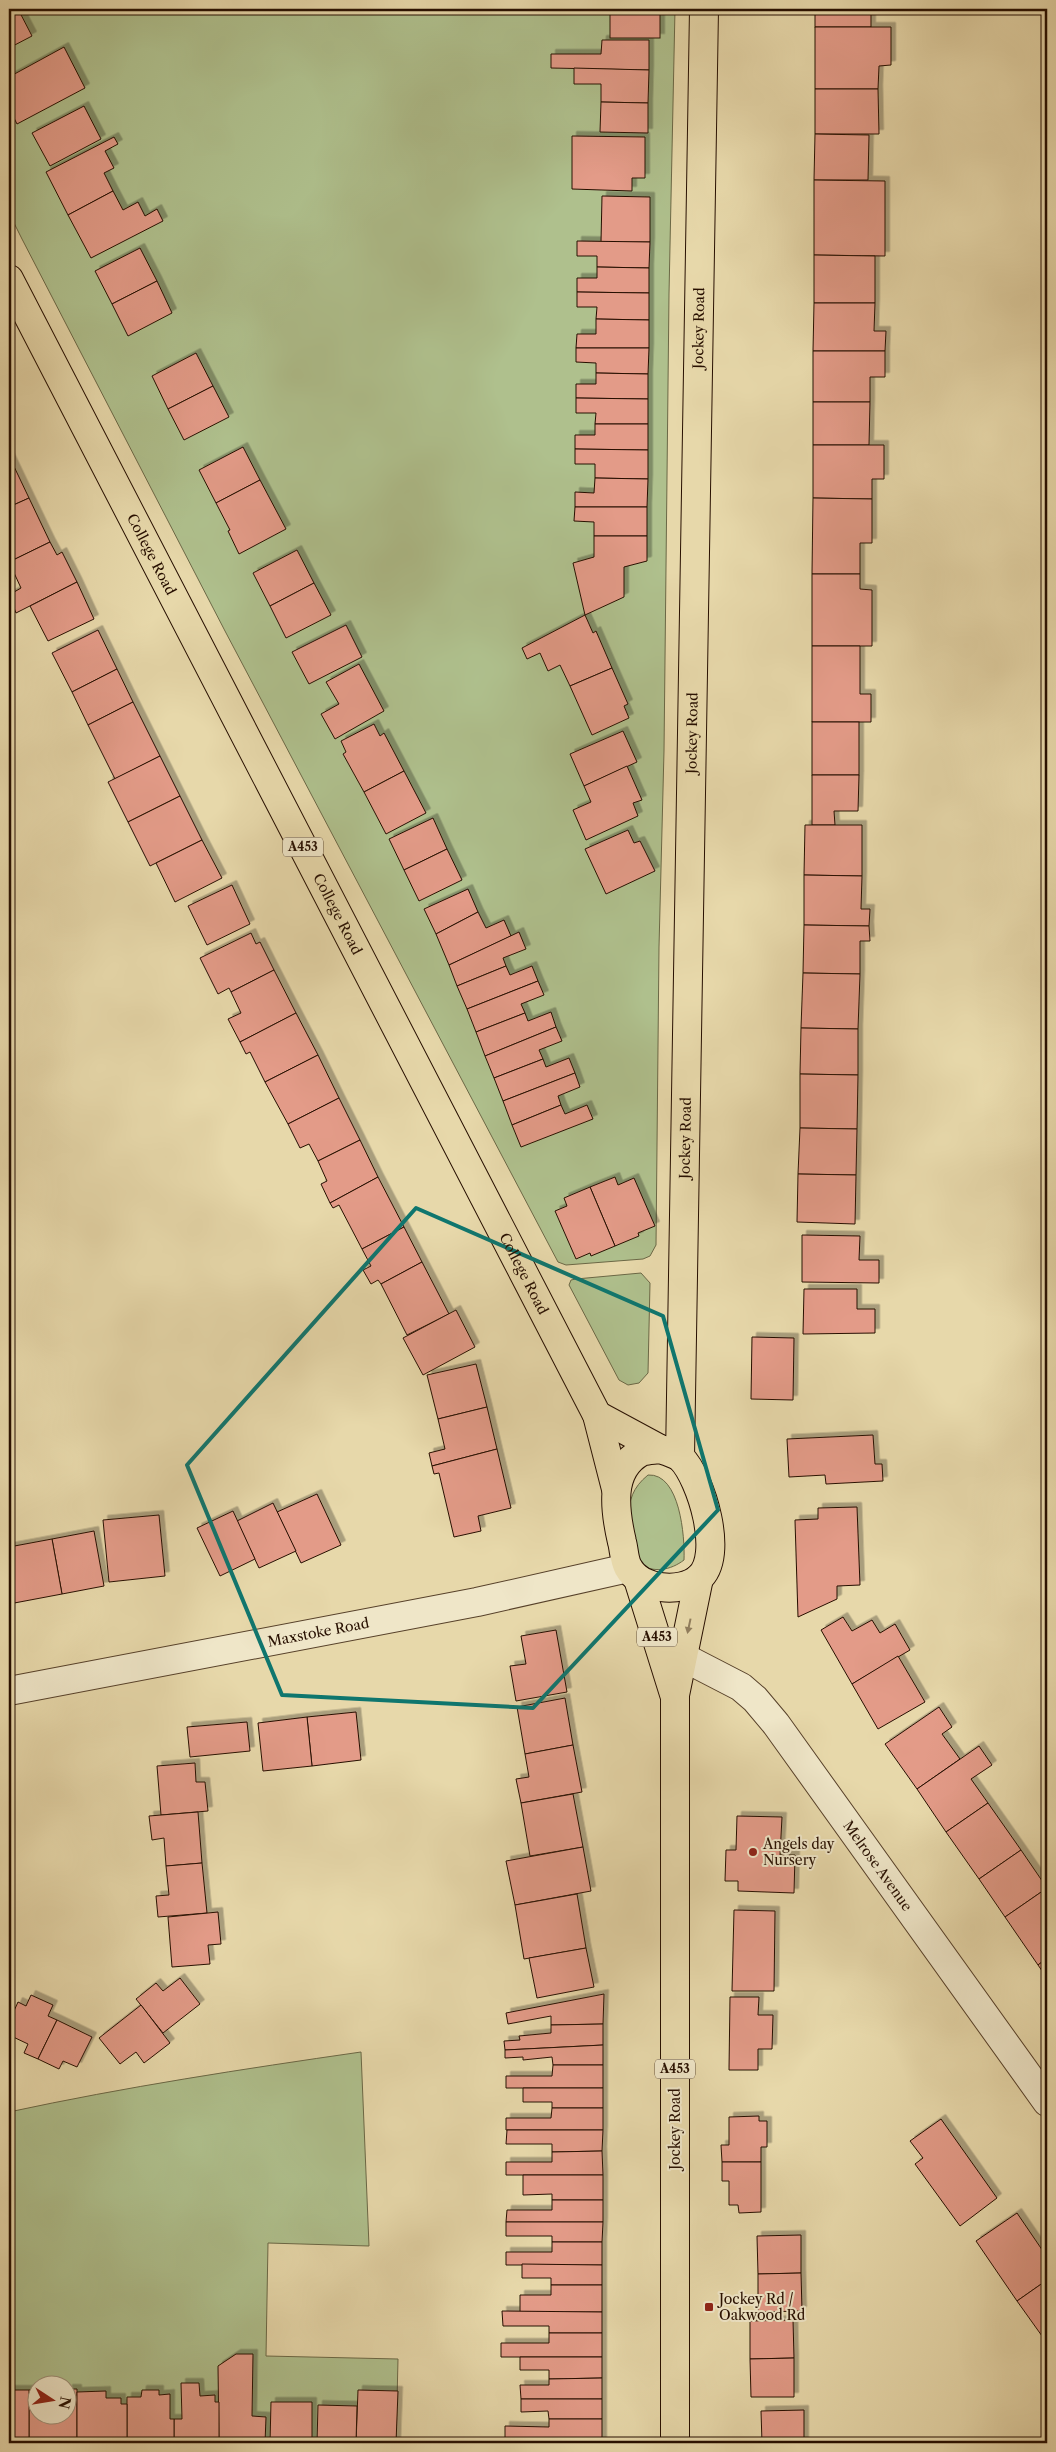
<svg xmlns="http://www.w3.org/2000/svg" width="1056" height="2452" viewBox="0 0 1056 2452" font-family="'Libre Caslon Text',serif">
<defs>
<filter id="shadow"><feDropShadow dx="4.5" dy="-4.5" stdDeviation="0" flood-color="#0004"/></filter>
</defs>
<rect width="100%" height="100%" fill="#e7d8aa"/>
<filter id="stains"><feTurbulence type="fractalNoise" baseFrequency=".004" numOctaves="4"/><feColorMatrix values="0 0 0 0 .2 0 0 0 0 .09 0 0 0 0 .02 0 0 0 .5 -.17"/></filter>
<radialGradient id="worn" r=".72"><stop offset=".6" stop-color="#630" stop-opacity="0"/><stop offset="1" stop-color="#630" stop-opacity=".3"/></radialGradient>
<g fill="#afc08d" stroke="#6b6846" fill-rule="evenodd">
<polygon points="9,9 675,9 669,294 664,751 659,947 656,1245 650,1256 643,1259 566,1265 558,1262 225,631 22,239 9,213"/>
<polygon points="641,1273 650,1283 648,1373 639,1383 628,1385 619,1380 569,1285 571,1280 576,1279"/>
<path d="M 648,1475 C 680,1473 685,1537 684,1560 C 671,1570 653,1574 639,1563 C 632,1530 617,1500 648,1475 Z"/>
<path d="M 361,2052 L 369,2246 L 268,2243 L 266,2356 L 398,2359 L 396,2443 L 9,2443 L 9,2112 C 125,2087 243,2069 361,2052 ZM 38,2384 L 68,2384 L 68,2414 L 38,2414 Z"/>
</g>
<g fill="#e39b88" stroke="#270f00" filter="url(#shadow)">
<polygon points="9,9 18,9 32,36 9,48"/>
<rect x="610" y="9" width="50" height="29"/>
<rect x="815" y="9" width="56" height="18"/>
<polygon points="815,27 891,27 891,65 879,66 878,89 815,89"/>
<polygon points="602,40 649,40 649,70 551,68 551,54 601,54"/>
<polygon points="64,47 85,88 17,124 9,108 9,77"/>
<polygon points="574,68 649,70 648,103 601,102 601,84 574,84"/>
<polygon points="815,89 878,89 879,134 815,134"/>
<polygon points="601,102 648,103 648,133 600,132"/>
<polygon points="84,106 101,139 50,166 32,133"/>
<polygon points="815,134 869,135 868,180 814,180"/>
<polygon points="572,136 645,137 645,178 632,178 632,191 572,189"/>
<polygon points="114,137 118,144 105,151 114,168 104,173 113,191 68,215 46,172"/>
<polygon points="814,180 885,181 885,256 814,255"/>
<polygon points="113,191 123,210 138,202 145,216 157,209 163,221 91,258 68,215"/>
<polygon points="602,196 650,197 650,242 601,242"/>
<polygon points="577,241 650,242 649,268 597,267 597,256 577,256"/>
<polygon points="140,248 157,281 112,304 95,271"/>
<polygon points="814,255 875,256 875,303 814,303"/>
<polygon points="597,267 649,268 649,293 577,292 577,278 597,278"/>
<polygon points="157,281 172,313 128,336 112,304"/>
<polygon points="577,292 649,293 649,320 596,319 597,307 577,307"/>
<polygon points="814,303 875,303 874,331 886,331 885,351 813,351"/>
<polygon points="596,319 649,320 649,348 576,348 577,334 596,334"/>
<polygon points="576,348 649,348 648,374 596,373 596,363 576,362"/>
<polygon points="813,351 885,351 885,377 870,377 870,402 813,402"/>
<polygon points="196,353 213,386 168,409 152,376"/>
<polygon points="596,373 648,374 648,399 576,398 576,384 596,384"/>
<polygon points="213,386 229,417 184,440 168,409"/>
<polygon points="576,398 648,399 648,424 595,424 596,413 576,413"/>
<polygon points="813,402 870,402 869,445 813,445"/>
<polygon points="595,424 648,424 648,450 575,449 575,435 595,435"/>
<polygon points="813,445 884,445 884,479 872,479 872,499 813,498"/>
<polygon points="243,447 260,480 216,503 199,470"/>
<polygon points="575,449 648,450 648,479 595,478 595,464 575,464"/>
<polygon points="9,456 29,498 9,507"/>
<polygon points="595,478 648,479 647,507 575,507 575,492 594,493"/>
<polygon points="260,480 286,529 239,554 228,531 230,530 216,503"/>
<polygon points="29,498 50,542 9,562 9,507"/>
<polygon points="813,498 872,499 872,543 860,543 860,574 812,574"/>
<polygon points="575,507 647,507 647,536 594,536 594,522 574,521"/>
<polygon points="594,536 647,536 647,561 624,567 624,597 585,615 573,563 594,557"/>
<polygon points="50,542 57,555 62,552 77,582 16,613 9,595 21,588 9,562"/>
<polygon points="297,550 314,583 270,606 253,573"/>
<polygon points="812,574 860,574 860,589 872,590 872,646 812,646"/>
<polygon points="77,582 94,619 48,641 30,606"/>
<polygon points="314,583 331,615 286,638 270,606"/>
<polygon points="585,615 593,633 596,631 612,668 570,686 560,665 548,671 540,653 527,659 522,648"/>
<polygon points="346,625 362,657 309,684 292,652"/>
<polygon points="98,630 117,669 72,692 52,653"/>
<polygon points="812,646 860,646 860,694 871,694 871,722 812,722"/>
<polygon points="359,664 384,711 335,739 321,714 339,704 326,682"/>
<polygon points="612,668 628,704 624,706 629,718 592,735 570,686"/>
<polygon points="117,669 133,702 88,725 72,692"/>
<polygon points="133,702 160,756 115,779 88,725"/>
<rect x="812" y="722" width="47" height="53"/>
<polygon points="374,724 380,736 384,733 404,771 364,792 343,754 346,752 341,741"/>
<polygon points="623,731 637,762 584,786 570,754"/>
<polygon points="160,756 180,796 128,822 108,782"/>
<polygon points="627,766 642,800 633,803 638,816 586,840 573,810 591,802 584,786"/>
<polygon points="404,771 426,813 386,834 364,792"/>
<polygon points="812,775 859,775 858,811 834,811 835,825 812,825"/>
<polygon points="180,796 202,840 150,866 128,822"/>
<polygon points="433,818 447,849 404,870 389,839"/>
<polygon points="805,825 862,825 862,876 804,875"/>
<polygon points="628,830 634,843 640,841 655,871 606,894 585,849"/>
<polygon points="202,840 222,878 175,902 156,863"/>
<polygon points="447,849 462,880 419,901 404,870"/>
<polygon points="804,875 862,876 861,909 870,909 869,926 804,925"/>
<polygon points="232,885 250,924 207,945 188,906"/>
<polygon points="468,889 478,912 436,934 424,909"/>
<polygon points="478,912 486,928 504,920 511,936 449,965 436,934"/>
<polygon points="804,925 869,926 870,941 860,941 860,974 803,973"/>
<polygon points="519,932 526,949 503,958 506,966 457,986 449,965"/>
<polygon points="251,933 256,944 260,942 274,970 231,992 229,988 218,994 200,958"/>
<polygon points="506,966 510,975 532,966 538,981 467,1009 457,986"/>
<polygon points="274,970 296,1013 240,1042 228,1019 241,1013 231,992"/>
<polygon points="803,973 860,974 858,1029 801,1028"/>
<polygon points="538,981 544,995 521,1004 525,1013 476,1032 467,1009"/>
<polygon points="551,1012 556,1027 485,1056 476,1032 525,1013 528,1021"/>
<polygon points="296,1013 318,1055 265,1082 250,1052 246,1054 240,1042"/>
<polygon points="556,1027 562,1041 539,1050 543,1059 494,1078 485,1056"/>
<polygon points="801,1028 858,1029 858,1075 800,1074"/>
<polygon points="318,1055 339,1098 288,1124 265,1082"/>
<polygon points="569,1058 575,1073 503,1101 494,1078 543,1059 546,1067"/>
<polygon points="575,1073 580,1087 558,1096 561,1105 512,1125 503,1101"/>
<polygon points="800,1074 858,1075 857,1129 800,1128"/>
<polygon points="339,1098 360,1140 318,1161 309,1144 300,1148 288,1124"/>
<polygon points="561,1105 565,1114 587,1105 593,1119 521,1147 512,1125"/>
<polygon points="800,1128 857,1129 856,1175 798,1174"/>
<polygon points="360,1140 378,1177 330,1203 321,1184 327,1181 318,1161"/>
<polygon points="798,1174 856,1175 855,1224 797,1222"/>
<polygon points="378,1177 404,1227 362,1249 339,1205 333,1208 330,1203"/>
<polygon points="615,1177 618,1185 634,1178 655,1226 638,1233 639,1236 615,1246 590,1187"/>
<polygon points="590,1187 615,1246 591,1256 590,1253 576,1259 555,1211 567,1206 564,1198"/>
<polygon points="404,1227 422,1262 381,1284 378,1280 371,1284 363,1270 371,1266 362,1249"/>
<polygon points="802,1235 860,1236 859,1260 879,1260 879,1283 802,1282"/>
<polygon points="422,1262 449,1314 407,1335 381,1284"/>
<polygon points="804,1289 857,1289 857,1309 875,1309 875,1333 803,1334"/>
<polygon points="456,1310 475,1347 423,1375 403,1338"/>
<polygon points="752,1337 794,1338 793,1400 751,1399"/>
<polygon points="476,1364 487,1407 438,1419 427,1375"/>
<polygon points="487,1407 497,1449 432,1466 429,1453 445,1449 438,1419"/>
<polygon points="873,1435 875,1464 882,1464 883,1481 826,1484 825,1475 789,1477 787,1439"/>
<polygon points="497,1449 511,1508 478,1516 481,1531 454,1537 439,1473 434,1474 432,1466"/>
<polygon points="317,1494 341,1545 301,1563 277,1512"/>
<polygon points="273,1503 296,1551 259,1568 237,1521"/>
<polygon points="857,1507 860,1585 837,1586 837,1599 798,1617 795,1520 818,1519 818,1508"/>
<polygon points="233,1511 255,1559 220,1576 197,1528"/>
<polygon points="159,1515 165,1576 109,1582 103,1520"/>
<polygon points="94,1531 104,1586 62,1594 52,1539"/>
<polygon points="52,1539 62,1594 9,1604 9,1547"/>
<polygon points="843,1617 852,1631 872,1620 880,1633 895,1624 910,1650 852,1684 821,1630"/>
<polygon points="556,1630 567,1692 516,1701 510,1666 526,1664 521,1636"/>
<polygon points="898,1656 925,1702 878,1729 852,1684"/>
<polygon points="565,1698 573,1745 525,1754 517,1707"/>
<polygon points="939,1707 952,1727 942,1734 960,1759 917,1789 885,1744"/>
<polygon points="356,1712 361,1760 312,1766 307,1717"/>
<polygon points="307,1717 312,1766 263,1771 258,1723"/>
<polygon points="247,1722 250,1751 190,1757 187,1727"/>
<polygon points="573,1745 582,1792 521,1803 516,1779 529,1777 525,1754"/>
<polygon points="979,1746 992,1765 971,1779 988,1803 946,1832 917,1789"/>
<polygon points="195,1763 196,1782 205,1782 208,1811 161,1815 157,1766"/>
<polygon points="573,1794 583,1847 530,1856 521,1803"/>
<polygon points="988,1803 1021,1850 979,1879 946,1832"/>
<polygon points="198,1812 202,1863 166,1866 164,1838 152,1840 149,1816"/>
<polygon points="737,1816 782,1817 780,1855 795,1855 794,1893 738,1891 738,1881 725,1881 726,1850 736,1850"/>
<polygon points="583,1847 591,1891 515,1905 506,1861"/>
<polygon points="1021,1850 1047,1888 1005,1917 979,1879"/>
<polygon points="202,1863 207,1913 158,1917 156,1896 169,1895 166,1866"/>
<polygon points="1047,1888 1047,1958 1038,1965 1005,1917"/>
<polygon points="577,1894 586,1948 524,1959 515,1905"/>
<polygon points="734,1910 775,1911 774,1991 732,1991"/>
<polygon points="218,1912 221,1944 208,1945 210,1964 172,1967 168,1917"/>
<polygon points="586,1948 594,1987 537,1998 529,1958"/>
<polygon points="1047,1958 1047,1978 1038,1965"/>
<polygon points="180,1978 200,2004 163,2033 136,1999 156,1983 163,1991"/>
<polygon points="604,1994 603,2024 551,2025 551,2016 508,2024 506,2013"/>
<polygon points="31,1995 53,2005 48,2016 57,2020 38,2059 24,2053 28,2044 9,2035 9,2022 18,2002 26,2006"/>
<polygon points="730,1997 759,1997 758,2015 773,2015 772,2049 758,2049 758,2070 729,2070"/>
<polygon points="141,2005 170,2043 144,2063 136,2052 120,2064 99,2038"/>
<polygon points="57,2020 92,2037 77,2067 63,2061 59,2069 38,2059"/>
<polygon points="603,2024 603,2045 505,2050 504,2041 520,2040 519,2036 551,2033 551,2025"/>
<polygon points="603,2045 603,2065 553,2065 552,2057 523,2060 523,2057 505,2058 505,2050"/>
<polygon points="553,2065 603,2065 603,2088 506,2088 506,2076 552,2076"/>
<polygon points="523,2088 603,2088 603,2108 552,2108 552,2102 523,2102"/>
<polygon points="552,2108 603,2108 603,2130 506,2130 506,2118 551,2118"/>
<polygon points="759,2116 759,2121 767,2121 767,2147 761,2147 761,2162 722,2162 721,2145 729,2145 729,2117"/>
<polygon points="941,2119 997,2198 960,2226 915,2164 923,2158 910,2141"/>
<polygon points="507,2130 603,2130 602,2151 552,2152 552,2144 506,2144"/>
<polygon points="602,2151 603,2175 506,2175 506,2162 552,2162 552,2152"/>
<polygon points="722,2162 761,2162 761,2212 739,2213 738,2205 729,2205 729,2181 722,2181"/>
<polygon points="523,2175 603,2175 603,2200 552,2200 552,2194 523,2195"/>
<polygon points="552,2200 603,2200 603,2222 506,2222 507,2210 552,2210"/>
<polygon points="1017,2213 1047,2257 1047,2280 1017,2301 976,2241"/>
<polygon points="506,2222 603,2222 602,2242 552,2242 552,2236 506,2236"/>
<polygon points="801,2235 801,2273 758,2274 757,2236"/>
<polygon points="552,2242 602,2242 602,2265 506,2265 506,2252 552,2252"/>
<polygon points="522,2264 602,2265 602,2285 551,2285 551,2278 522,2278"/>
<polygon points="801,2273 802,2311 758,2312 758,2274"/>
<polygon points="1047,2280 1047,2343 1017,2301"/>
<polygon points="551,2285 602,2285 602,2312 520,2312 520,2295 551,2295"/>
<polygon points="502,2311 602,2312 602,2333 549,2333 549,2326 503,2326"/>
<polygon points="793,2320 794,2358 750,2359 750,2321"/>
<polygon points="549,2333 602,2333 602,2357 501,2357 501,2343 549,2343"/>
<polygon points="236,2354 253,2354 252,2416 266,2417 265,2443 219,2443 218,2366"/>
<polygon points="520,2357 602,2357 602,2378 549,2379 549,2370 520,2370"/>
<polygon points="794,2358 794,2397 751,2397 750,2359"/>
<polygon points="602,2378 602,2399 521,2399 520,2385 549,2385 549,2379"/>
<polygon points="181,2383 199,2383 200,2396 215,2395 215,2402 219,2402 219,2443 174,2443 174,2419 182,2419"/>
<polygon points="68,2389 77,2389 77,2443 29,2443 29,2390 38,2390 38,2414 68,2414"/>
<rect x="9" y="2390" width="20" height="53"/>
<polygon points="142,2390 159,2390 159,2395 170,2394 170,2419 174,2419 174,2443 127,2443 127,2397 141,2397"/>
<polygon points="358,2390 398,2391 396,2443 356,2443"/>
<polygon points="106,2391 106,2398 121,2398 121,2404 127,2404 127,2443 77,2443 77,2392"/>
<polygon points="521,2399 602,2399 602,2419 549,2419 548,2411 521,2412"/>
<polygon points="271,2402 312,2402 312,2443 270,2443"/>
<polygon points="318,2405 357,2406 356,2443 317,2443"/>
<polygon points="804,2410 804,2443 762,2443 761,2411"/>
<polygon points="549,2419 602,2419 602,2440 505,2440 505,2426 549,2427"/>
<rect x="505" y="2440" width="97" height="3"/>
</g>
<g fill="none" stroke-linecap="round" stroke-linejoin="round">
<defs>
<g id="minor">
<path id="s1" d="M 683,1657 L 741,1687 L 755,1699 L 776,1724 L 1047,2102"/>
<path id="s2" d="M 9,1691 L 477,1602 L 628,1568"/>
</g>
<g id="major">
<path id="s3" d="M 9,279 L 597,1415 L 616,1489"/>
<polyline points="597,1415 660,1449"/>
<path d="M 660,1449 C 666,1451 676,1454 681,1458 C 701,1478 725,1556 699,1578 C 681,1594 640,1590 628,1567 C 624,1560 624,1549 622,1542 C 615,1512 608,1470 641,1452 C 646,1450 654,1450 660,1449 Z"/>
<path id="s4" d="M 680,1457 L 704,9"/>
<polyline points="638,1579 674,1694"/>
<polyline points="675,2443 675,1695 699,1578"/>
</g>
</defs>
<use href="#minor" stroke="#57412a" stroke-width="30"/>
<use href="#major" stroke="#270f00" stroke-width="30"/>
<use href="#minor" stroke="#efe6c8" stroke-width="28"/>
<use href="#major" stroke="#e7d8aa" stroke-width="28"/>
</g>
<defs><path id="oneway-solid" d="M-6-.8H1V-3.2L6.5 0L1 3.2V.8H-6Z" transform="scale(1.25)"/></defs>
<use fill="#917e5e" href="#oneway-solid" transform="translate(689 1626) rotate(102)"/>
<path fill="none" stroke="#0f766e" stroke-width="4" stroke-linejoin="round" d="M 416,1208 L 663,1316 L 718,1510 L 533,1708 L 282,1695 L 187,1465 Z"/>
<g fill="#8f2418" stroke="#efe6c8" stroke-width="2">
<circle cx="753" cy="1852" r="5"/>
<rect x="704" y="2302" width="10" height="10" rx="2.5"/>
</g>
<g text-anchor="middle" stroke-width="4" stroke-linejoin="round" paint-order="stroke">
<g fill="#efe6c8" stroke="#63503c" stroke-width="1">
<rect x="283" y="837.5" width="40" height="19" rx="4"/>
<rect x="637" y="1627.5" width="40" height="19" rx="4"/>
<rect x="655" y="2059.5" width="40" height="19" rx="4"/>
</g>
<g font-size="12" font-weight="bold" fill="#270f00">
<text x="303" y="851">A453</text>
<text x="657" y="1641">A453</text>
<text x="675" y="2073">A453</text>
</g>
<g font-size="14" fill="#270f00" stroke="#efe6c8">
<text dy="5" stroke="none"><textPath href="#s4" startOffset="1129">Jockey Road</textPath></text>
<text dy="5" stroke="none"><textPath href="#s3" startOffset="310">College Road</textPath></text>
<text dy="5" stroke="none"><textPath href="#s4" startOffset="724">Jockey Road</textPath></text>
<text dy="5" stroke="none"><textPath href="#s3" startOffset="715">College Road</textPath></text>
<text dy="5" stroke="none"><textPath href="#s4" startOffset="319">Jockey Road</textPath></text>
<text dy="5" stroke="none"><textPath href="#s3" startOffset="1120">College Road</textPath></text>
<text dy="5" stroke="none"><textPath href="#s2" startOffset="315">Maxstoke Road</textPath></text>
<text dy="5" stroke="none"><textPath href="#s1" startOffset="291">Melrose Avenue</textPath></text>
<text transform="translate(675 2129) rotate(-90)" y="5">Jockey Road</text>
</g>
<g font-size="14" fill="#270f00" stroke="#efe6c8" text-anchor="start">
<text x="763" y="1849">Angels day<tspan x="763" dy="16">Nursery</tspan></text>
<text x="719" y="2304">Jockey Rd /<tspan x="719" dy="16">Oakwood Rd</tspan></text>
</g>
</g>
<rect width="1056" height="2452" fill="none" stroke="#e7d8aa" stroke-width="30"/>
<rect x="10" y="10" width="1036" height="2432" fill="none" stroke="#270f00" stroke-width="2.5"/>
<rect x="15" y="15" width="1026" height="2422" fill="none" stroke="#270f00"/>
<g transform="translate(52 2400) rotate(102)"><circle r="24" fill="#efe6c8" stroke="#9f9078"/>
<path d="M0-4L9 19L0 12L-9 19Z" fill="#8f2418"/>
<text y="-8" font-size="14" font-weight="bold" text-anchor="middle" fill="#270f00">N</text>
</g>
<rect width="100%" height="100%" filter="url(#stains)"/>
<rect width="100%" height="100%" fill="url(#worn)"/>
</svg>
